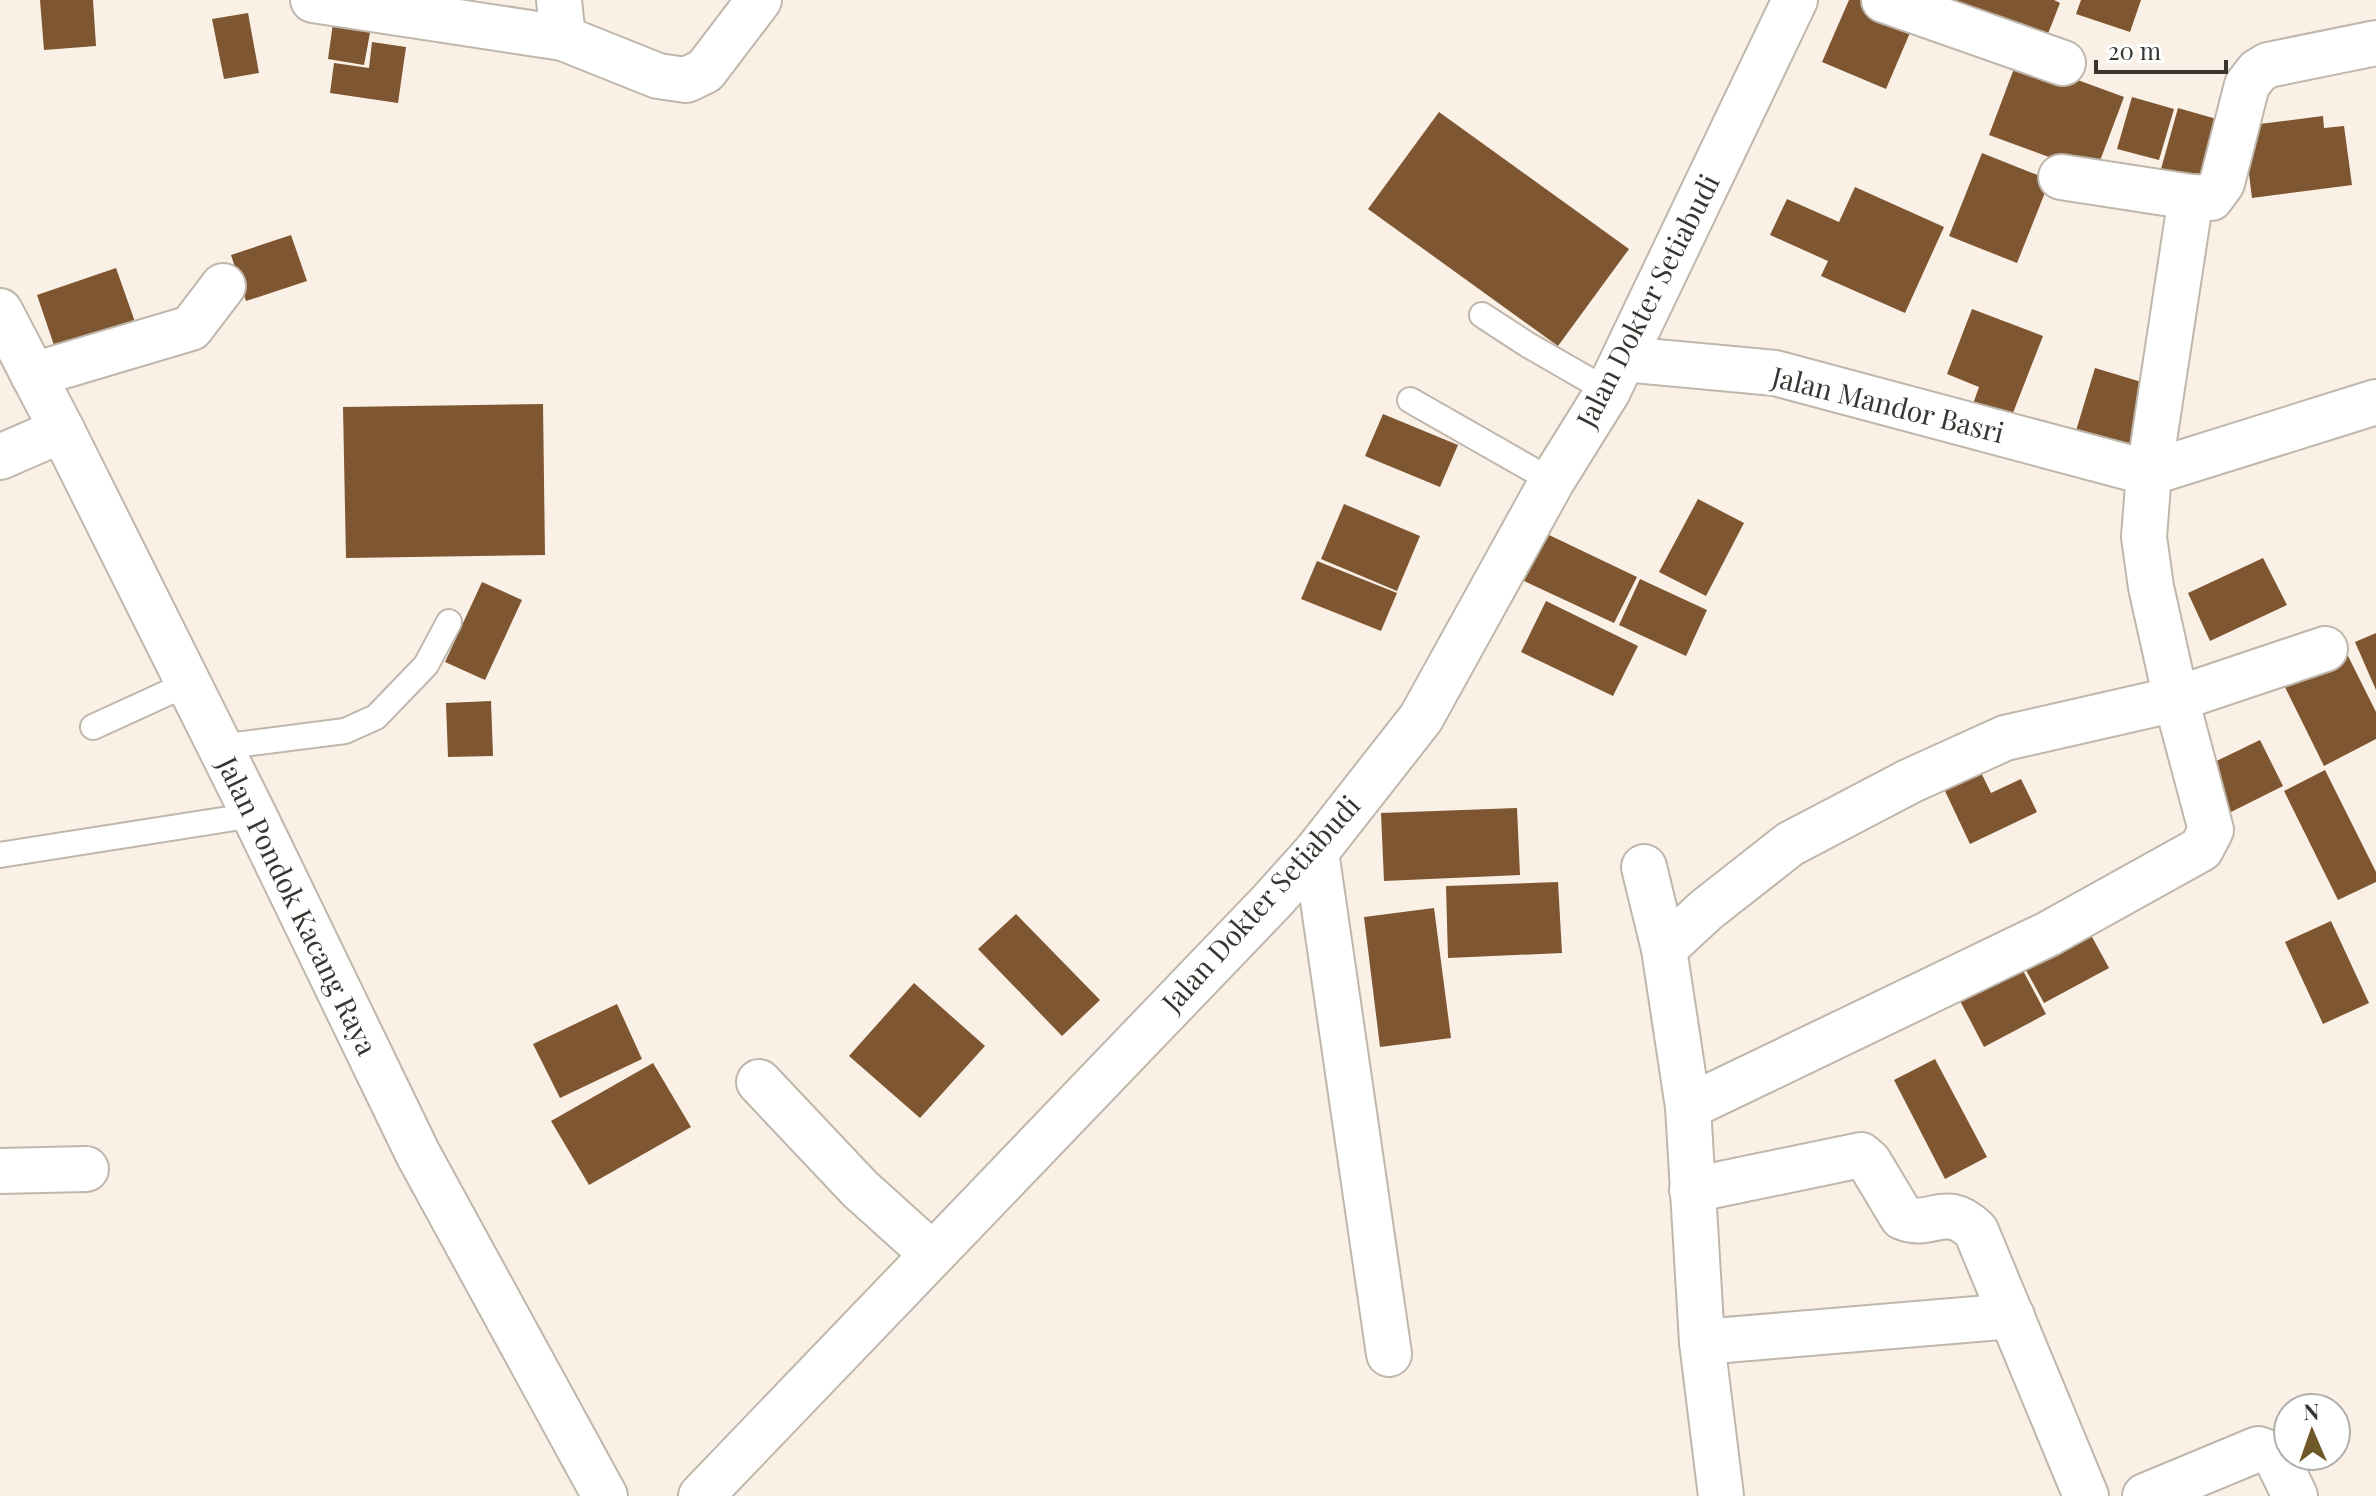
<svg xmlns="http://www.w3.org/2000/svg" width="2376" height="1496" viewBox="0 0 2376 1496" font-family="'Playfair Display',serif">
<rect width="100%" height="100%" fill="#faf0e5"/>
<g fill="#7e5632">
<polygon points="40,0 93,0 96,46 44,50"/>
<polygon points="1849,0 1866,0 1915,21 1886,89 1822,62"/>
<polygon points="1943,0 2054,0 2060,3 2042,49"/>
<polygon points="2081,0 2141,0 2130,32 2076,14"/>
<polygon points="248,13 259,73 224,79 212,19"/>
<polygon points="334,16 372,22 364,65 328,59"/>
<polygon points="372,42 406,47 398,103 330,93 334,63 369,68"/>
<polygon points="2018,58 2124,97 2095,174 1989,135"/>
<polygon points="2132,97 2174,109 2159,160 2117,149"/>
<polygon points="2178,108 2227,122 2209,182 2161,169"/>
<polygon points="1439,112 1629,249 1558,346 1368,209"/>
<polygon points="2323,116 2324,128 2344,126 2352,185 2252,198 2243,126"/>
<polygon points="1982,153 2050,180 2017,263 1949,236"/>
<polygon points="1855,187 1944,227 1905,313 1821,276 1828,261 1770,235 1787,199 1839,222"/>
<polygon points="291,235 307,281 246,301 231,255"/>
<polygon points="116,268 140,336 60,363 37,295"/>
<polygon points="1972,309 2043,336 2011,418 1973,404 1979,387 1947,374"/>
<polygon points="2095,368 2148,384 2128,450 2075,434"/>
<polygon points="543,404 545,555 346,558 343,407"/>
<polygon points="1383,414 1458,445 1440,487 1365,456"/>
<polygon points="1698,499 1744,523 1706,596 1659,572"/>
<polygon points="1344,504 1420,536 1397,591 1321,559"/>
<polygon points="1547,534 1637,577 1614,623 1524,581"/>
<polygon points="2263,558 2287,605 2210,641 2188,593"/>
<polygon points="1317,561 1397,593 1381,631 1301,599"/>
<polygon points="1640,579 1707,610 1686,656 1619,625"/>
<polygon points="482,582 522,600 485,680 445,662"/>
<polygon points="1546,601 1638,646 1613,696 1521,652"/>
<polygon points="2376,633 2376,690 2355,642"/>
<polygon points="2343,646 2376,712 2376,739 2324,766 2280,677"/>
<polygon points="491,701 493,756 448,757 446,703"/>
<polygon points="2260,740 2283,786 2225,815 2202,768"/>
<polygon points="1973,756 1991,793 2021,779 2037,812 1970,844 1937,774"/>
<polygon points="2325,770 2376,872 2376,882 2338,900 2284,791"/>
<polygon points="1517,808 1520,875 1384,881 1381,813"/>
<polygon points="1558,882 1562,953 1448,958 1446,886"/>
<polygon points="1434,908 1451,1038 1380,1047 1364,917"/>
<polygon points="1016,914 1100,1000 1062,1036 978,949"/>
<polygon points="2331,921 2369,1003 2323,1024 2285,942"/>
<polygon points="2086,926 2109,968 2044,1003 2021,961"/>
<polygon points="2019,963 2046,1014 1984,1047 1957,995"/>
<polygon points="914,983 985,1046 920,1118 849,1056"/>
<polygon points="617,1004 642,1059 560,1098 533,1044"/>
<polygon points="1935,1059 1987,1157 1945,1179 1894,1080"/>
<polygon points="653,1063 691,1127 589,1185 551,1121"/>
</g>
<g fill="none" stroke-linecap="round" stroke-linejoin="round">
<defs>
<g id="service">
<polyline points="1482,315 1528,345 1608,391"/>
<polyline points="1410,400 1552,481"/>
<polyline points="93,727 187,684"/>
<polyline points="220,747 345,731 376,717 426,665 449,622"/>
<polyline points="0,855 254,815"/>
</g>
<g id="minor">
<polyline points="313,0 563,38 658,76 686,80 705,71 759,0"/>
<polyline points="559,0 563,38"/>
<polyline points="1884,0 2063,63"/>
<polyline points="2061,177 2191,197"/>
<polyline points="1624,359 1775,373 2149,473"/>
<polyline points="33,375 191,328 223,286"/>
<polyline points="0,457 62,430"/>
<polyline points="2149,473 2376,402"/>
<polyline points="1316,852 1389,1354"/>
<polyline points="1644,867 1664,949 1688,1107 1702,1342 1721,1496"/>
<polyline points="1664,949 1706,910 1790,844 1910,781 2005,738 2176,699 2325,649"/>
<polyline points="759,1082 860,1189 931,1253"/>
<polyline points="1688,1107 2048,934 2201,849 2211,830 2176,699 2151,587 2144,537 2149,473 2191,197 2211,198 2222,183 2247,85 2258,71 2268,65 2376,43"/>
<polyline points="0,1171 86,1169"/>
<path d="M 1692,1190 L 1861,1155 L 1869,1162 L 1902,1217 C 1933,1230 1944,1200 1976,1231 L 2086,1496"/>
<polyline points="1702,1342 2012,1316"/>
<polyline points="2145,1496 2258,1449 2275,1455 2295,1496"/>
</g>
<polyline id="tertiary" points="701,1496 1272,901 1316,852 1421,718 1552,481 1608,391 1795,0"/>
<polyline id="secondary" points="0,311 62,430 254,815 418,1154 605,1496"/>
</defs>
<use href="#service" stroke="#c0b7ac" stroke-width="28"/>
<use href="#minor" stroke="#c0b7ac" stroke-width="48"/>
<use href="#tertiary" stroke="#c0b7ac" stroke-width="48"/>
<use href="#secondary" stroke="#c0b7ac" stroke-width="48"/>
<use href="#service" stroke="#fff" stroke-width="24"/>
<use href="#minor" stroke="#fff" stroke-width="44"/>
<use href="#tertiary" stroke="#fff" stroke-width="44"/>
<use href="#secondary" stroke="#fff" stroke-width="44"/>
</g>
<g text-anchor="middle" stroke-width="8" stroke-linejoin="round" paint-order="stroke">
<g font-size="28" fill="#393631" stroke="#fff">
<text transform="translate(1648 301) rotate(-63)" y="10">Jalan Dokter Setiabudi</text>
<text transform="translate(1888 405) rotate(14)" y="10">Jalan Mandor Basri</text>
<text transform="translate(1261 904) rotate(-48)" y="10">Jalan Dokter Setiabudi</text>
<text transform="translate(297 906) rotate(64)" y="10">Jalan Pondok Kacang Raya</text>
</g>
</g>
<g transform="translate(2312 1432) rotate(358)"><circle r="38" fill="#ffffff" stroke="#b0afad" stroke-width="2"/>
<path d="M0-6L14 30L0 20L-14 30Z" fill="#6f5828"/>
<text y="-12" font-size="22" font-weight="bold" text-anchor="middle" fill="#393631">N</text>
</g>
<path d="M2096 60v12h130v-12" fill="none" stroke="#393631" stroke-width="4"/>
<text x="2108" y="60" font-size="24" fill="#393631" stroke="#ffffff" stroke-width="6" paint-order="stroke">20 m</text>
</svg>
